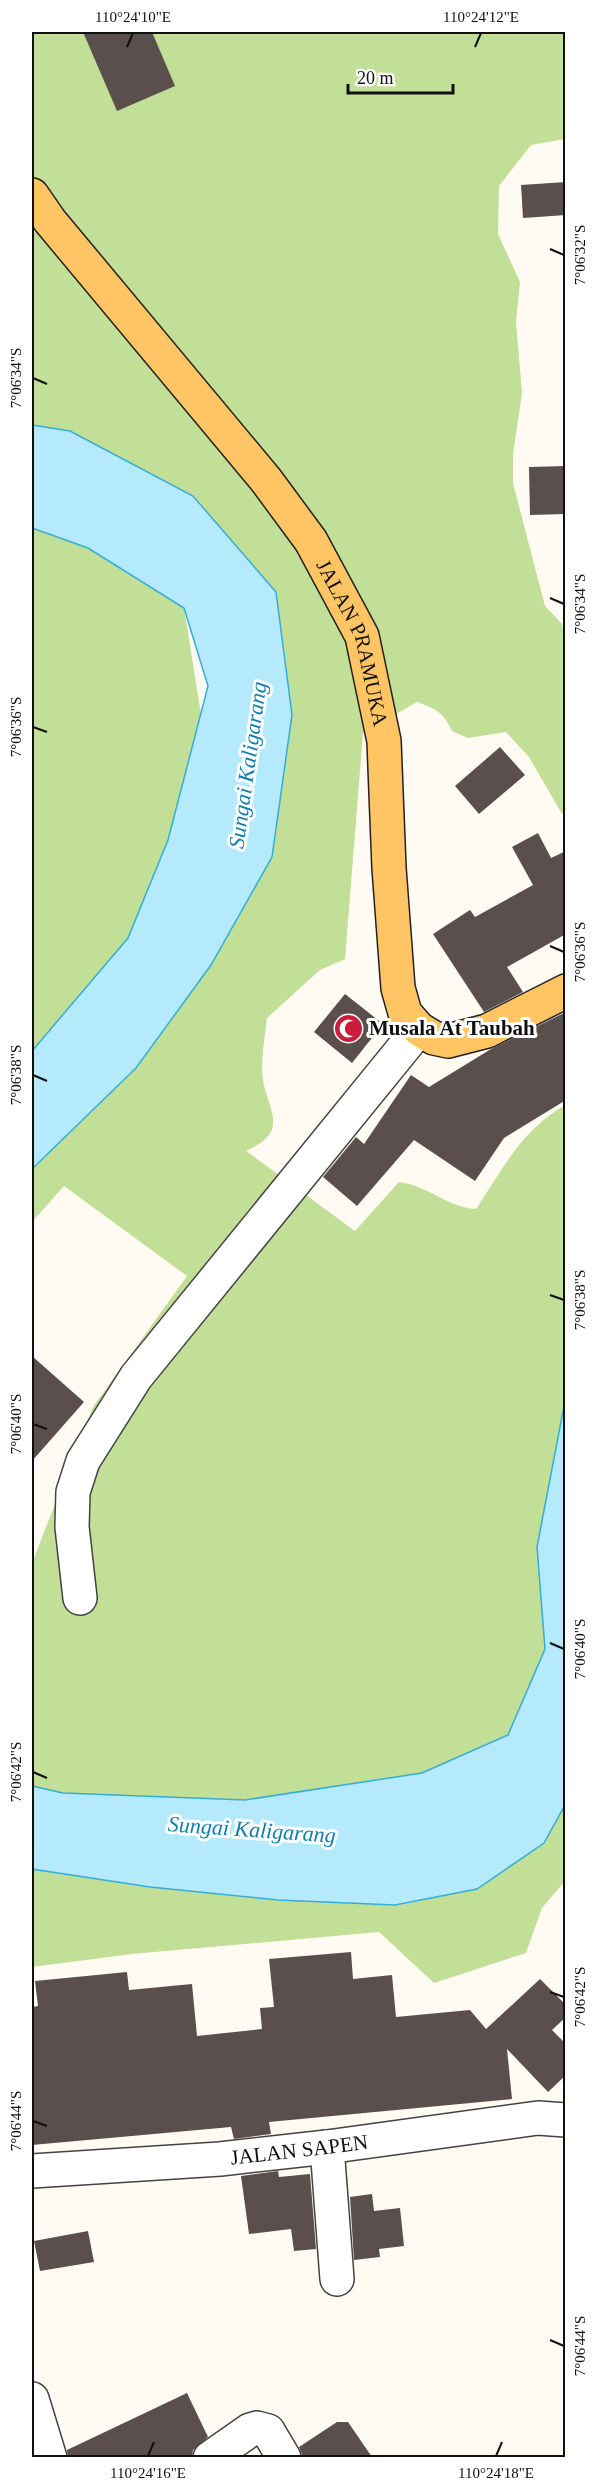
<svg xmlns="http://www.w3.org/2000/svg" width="597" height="2489" viewBox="0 0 597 2489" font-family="'Times New Roman',serif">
<rect width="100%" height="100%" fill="#fffbf3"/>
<g fill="#c2df97">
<path d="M 32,32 L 565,32 L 565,139 L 531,145 L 499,186 L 498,234 L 520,282 L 516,322 L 522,393 L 513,454 L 513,483 L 545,606 L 562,624 L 565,635 L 565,810 L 562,814 L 529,757 L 506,732 L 468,738 L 452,731 C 443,712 436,709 417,702 L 363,733 L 345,959 L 320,970 L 267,1018 C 265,1035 262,1052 262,1069 C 262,1106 296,1129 246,1151 L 355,1231 L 399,1182 C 430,1186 446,1207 476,1209 C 504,1167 521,1131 565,1105 L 565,1401 L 537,1547 L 545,1649 L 508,1735 L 422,1773 L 245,1800 L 63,1793 L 32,1786 L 32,1563 L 93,1407 L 187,1276 L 64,1186 L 32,1222 L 32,1169 L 136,1068 L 276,592 L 193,496 L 70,431 L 32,425 Z"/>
<polygon points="32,528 88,548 184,608 201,714 168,841 128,938 32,1051"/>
<polygon points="565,1803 565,1881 542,1908 526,1953 434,1983 379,1932 132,1954 32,1967 32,1869 150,1887 278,1900 395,1905 544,1843"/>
</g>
<g fill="#b4eafb" stroke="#35add7" stroke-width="1.5">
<polygon points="32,425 70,431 193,496 276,592 292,715 272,857 211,965 136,1068 32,1169 32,1051 128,938 168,840 208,686 184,608 88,548 32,528"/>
<polygon points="565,1401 566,1803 544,1843 477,1889 395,1905 278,1900 150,1887 32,1869 32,1786 63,1793 245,1800 422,1773 508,1735 545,1649 537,1547"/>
</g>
<g fill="#5a4f4c">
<polygon points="83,32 152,32 175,86 117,111"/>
<polygon points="566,182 566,215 523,218 521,185"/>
<polygon points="566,466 566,514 530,515 529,467"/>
<polygon points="500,747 525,775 479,814 455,786"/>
<polygon points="538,833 551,858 566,851 566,934 507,967 523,992 484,1012 433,934 470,910 475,917 533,885 512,847"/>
<polygon points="345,994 383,1024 352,1063 314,1032"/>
<polygon points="566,1012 566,1100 504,1138 475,1181 414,1140 357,1206 323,1177 356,1137 364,1144 411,1075 429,1087 491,1049"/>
<polygon points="32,1356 84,1402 32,1461"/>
<polygon points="351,1952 353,1979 392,1975 396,2017 470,2010 486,2029 540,1979 566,2005 566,2017 552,2030 566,2044 566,2075 548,2092 507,2049 512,2099 269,2122 271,2134 234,2139 231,2127 32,2145 32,2007 38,2006 35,1981 127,1972 129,1990 192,1984 197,2036 262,2029 260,2008 274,2007 269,1959"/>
<polygon points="278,2171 279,2177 310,2174 316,2249 294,2251 291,2229 249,2234 241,2176"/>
<polygon points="372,2194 374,2211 400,2208 404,2246 379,2249 380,2257 354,2260 350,2197"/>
<polygon points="88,2231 94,2262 40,2271 34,2241"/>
<polygon points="187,2393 208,2437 193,2450 192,2457 68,2457 67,2450"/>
<polygon points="337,2422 348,2422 372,2457 303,2457 299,2447"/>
</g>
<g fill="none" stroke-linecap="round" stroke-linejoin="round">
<defs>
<g id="minor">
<polyline points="80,1598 72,1527 73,1492 83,1461 136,1377 419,1029"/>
<polyline points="327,2147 337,2279"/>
<path id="s1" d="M 32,2171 L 220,2159 L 327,2147 L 538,2118 L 566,2120"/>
<polyline points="32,2399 50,2458"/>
<polyline points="210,2458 250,2430 257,2428 268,2431 284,2458"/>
</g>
<g id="major">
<path id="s2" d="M 32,195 L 50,221 L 266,480 L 311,541 L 362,636 L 384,741 L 389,868 L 398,988 L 405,1013 L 419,1029 L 434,1038 L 448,1041 L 487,1031 L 566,991"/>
</g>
</defs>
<use href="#minor" stroke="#434343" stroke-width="36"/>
<use href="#major" stroke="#212121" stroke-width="36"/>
<use href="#minor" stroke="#fff" stroke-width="33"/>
<use href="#major" stroke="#ffc463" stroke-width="33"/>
</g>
<path fill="none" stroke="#101010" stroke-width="2" d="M 127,47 L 133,33M 475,47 L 481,33M 550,249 L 564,255M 33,378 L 47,384M 550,598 L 564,604M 33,727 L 47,732M 550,946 L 564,952M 33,1075 L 47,1081M 550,1295 L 564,1300M 33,1424 L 47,1429M 550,1643 L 564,1649M 33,1772 L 47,1778M 550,1992 L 564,1997M 33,2121 L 47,2126M 550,2340 L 564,2346M 148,2456 L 154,2442M 496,2456 L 502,2442"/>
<defs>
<symbol id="mosque-disc" viewBox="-11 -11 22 22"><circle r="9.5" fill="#cc1c3d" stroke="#fff"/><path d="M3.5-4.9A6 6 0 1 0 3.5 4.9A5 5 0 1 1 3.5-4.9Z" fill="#fff"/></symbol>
</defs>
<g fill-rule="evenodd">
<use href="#mosque-disc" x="332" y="1012" width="33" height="33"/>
</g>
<g text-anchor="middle" stroke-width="6" stroke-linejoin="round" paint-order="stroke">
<g font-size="21" fill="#101010" stroke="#fff">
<text dy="7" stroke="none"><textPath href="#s2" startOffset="556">JALAN PRAMUKA</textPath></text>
<text dy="7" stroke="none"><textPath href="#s1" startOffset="268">JALAN SAPEN</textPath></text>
</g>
<g font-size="21" font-weight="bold" fill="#101010" stroke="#fff" text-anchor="start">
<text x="369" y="1035">Musala At Taubah</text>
</g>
<g font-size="22" font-style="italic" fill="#0e7ead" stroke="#fff">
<text transform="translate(247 765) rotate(-82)" y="8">Sungai Kaligarang</text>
<text transform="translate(252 1829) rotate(4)" y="8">Sungai Kaligarang</text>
</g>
</g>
<rect width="597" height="2489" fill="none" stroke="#ffffff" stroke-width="66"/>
<path d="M348 84v9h105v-9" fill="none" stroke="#101010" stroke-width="3"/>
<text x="357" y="84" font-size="18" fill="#101010" stroke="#ffffff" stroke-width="4.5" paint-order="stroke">20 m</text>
<rect x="33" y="33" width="531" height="2423" fill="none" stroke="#101010" stroke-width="2"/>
<g font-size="15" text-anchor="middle" fill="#101010">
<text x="133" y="22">110°24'10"E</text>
<text x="481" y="22">110°24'12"E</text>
<text transform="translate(580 255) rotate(-90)" y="5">7°06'32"S</text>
<text transform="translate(16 378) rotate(-90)" y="5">7°06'34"S</text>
<text transform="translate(580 604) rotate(-90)" y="5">7°06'34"S</text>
<text transform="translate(16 727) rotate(-90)" y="5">7°06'36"S</text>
<text transform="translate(580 952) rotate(-90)" y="5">7°06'36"S</text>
<text transform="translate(16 1075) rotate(-90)" y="5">7°06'38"S</text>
<text transform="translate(580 1300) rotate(-90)" y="5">7°06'38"S</text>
<text transform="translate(16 1424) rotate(-90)" y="5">7°06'40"S</text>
<text transform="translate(580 1649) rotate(-90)" y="5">7°06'40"S</text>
<text transform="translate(16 1772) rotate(-90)" y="5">7°06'42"S</text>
<text transform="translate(580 1997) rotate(-90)" y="5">7°06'42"S</text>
<text transform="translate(16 2121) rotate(-90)" y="5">7°06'44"S</text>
<text transform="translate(580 2346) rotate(-90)" y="5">7°06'44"S</text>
<text x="148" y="2478">110°24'16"E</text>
<text x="496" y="2478">110°24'18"E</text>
</g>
</svg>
